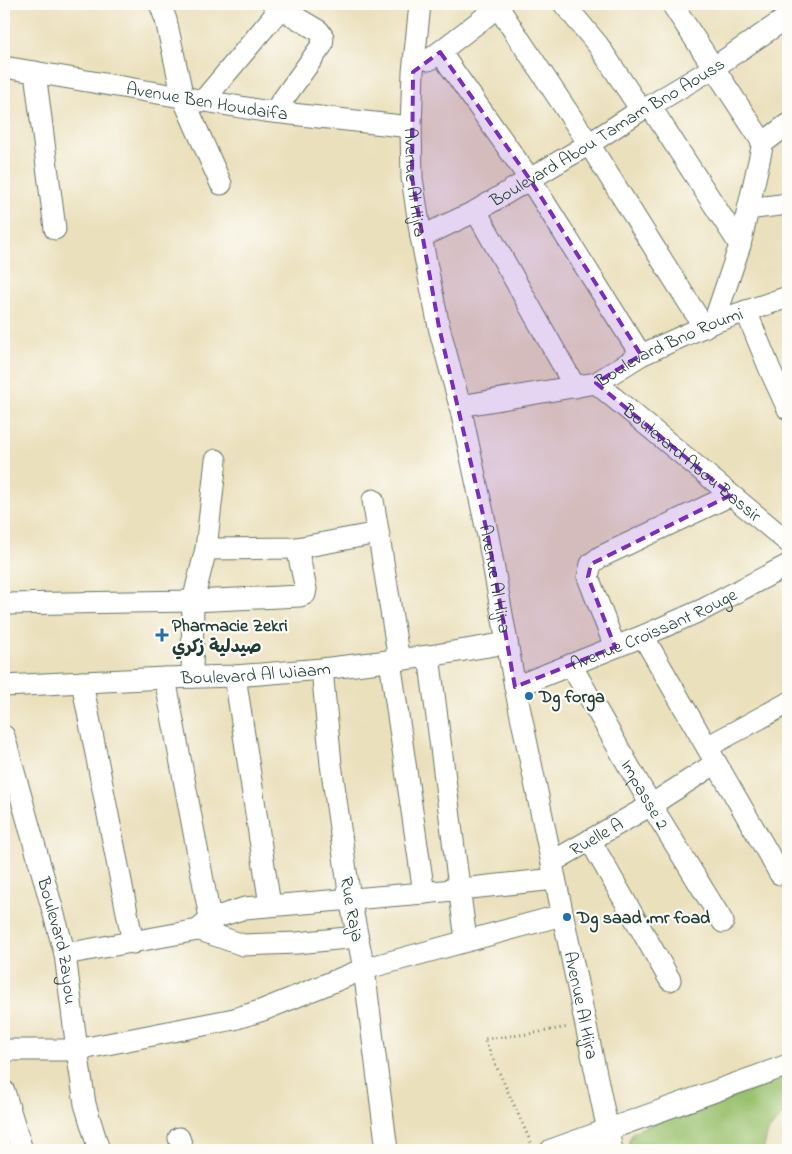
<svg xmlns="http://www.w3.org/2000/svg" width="792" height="1154" viewBox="0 0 792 1154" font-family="'Indie Flower','Playpen Sans Arabic',sans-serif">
<rect width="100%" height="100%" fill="#fdfcf7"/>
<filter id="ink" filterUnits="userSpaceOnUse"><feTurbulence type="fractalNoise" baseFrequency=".02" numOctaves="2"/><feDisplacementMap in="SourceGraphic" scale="10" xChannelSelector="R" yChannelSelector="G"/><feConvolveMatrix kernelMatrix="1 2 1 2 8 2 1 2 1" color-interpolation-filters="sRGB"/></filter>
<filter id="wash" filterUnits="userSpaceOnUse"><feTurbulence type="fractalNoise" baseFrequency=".0096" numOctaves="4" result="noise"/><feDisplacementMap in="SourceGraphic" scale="20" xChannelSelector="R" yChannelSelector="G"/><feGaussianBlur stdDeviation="1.12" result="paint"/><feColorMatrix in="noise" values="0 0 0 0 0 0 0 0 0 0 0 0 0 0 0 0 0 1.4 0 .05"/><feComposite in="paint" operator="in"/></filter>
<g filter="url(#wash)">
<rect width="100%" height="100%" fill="#ebe0bc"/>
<polygon fill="#9ac16d" stroke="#5c7f50" points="788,1074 788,1108 768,1132 763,1150 629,1150 629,1140 634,1131"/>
</g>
<g filter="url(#ink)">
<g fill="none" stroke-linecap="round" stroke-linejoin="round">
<defs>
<g id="minor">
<polyline points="160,4 166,20 183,98 221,184"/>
<polyline points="273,4 319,31 323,37 322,45 274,112"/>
<path id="s1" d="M 420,4 L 413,72 L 411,127 L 412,178 L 421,237 L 439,327 L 460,406 L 488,536 L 515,687 L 612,1150"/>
<polyline points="564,4 598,45 641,110"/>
<polyline points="672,4 763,143"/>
<polyline points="498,7 589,144 704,327"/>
<polyline points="440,52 529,178 641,355"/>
<polyline points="429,60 502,4"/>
<path id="s2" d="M 4,67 L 264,111 L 411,127"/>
<polyline points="35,72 55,229"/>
<polyline points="203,101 280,9"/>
<polyline points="650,106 740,245"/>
<polyline points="748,209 788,204"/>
<polyline points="476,211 575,387"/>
<path id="s3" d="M 421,237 L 476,211 L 589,144 L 641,110 L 650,106 L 713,68 L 788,17"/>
<polyline points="746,311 771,372 788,409"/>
<polyline points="714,322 740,245 763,143 788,124"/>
<path id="s4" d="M 596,383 L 788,542"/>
<path id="s5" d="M 460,406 L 596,383 L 641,355 L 714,322 L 788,297"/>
<polyline points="373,500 399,660"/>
<polyline points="206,549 297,548 378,533"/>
<polyline points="4,604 193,601 300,596 305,594 306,589 297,548"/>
<polyline points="643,636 780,874"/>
<polyline points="615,647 588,577 591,564 600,557 731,495"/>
<polyline points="429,656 466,940"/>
<polyline points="390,661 424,893"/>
<path id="s6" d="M 571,665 L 651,805 L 723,922"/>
<path id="s7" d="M 322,669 L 331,764 L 350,899 L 364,969 L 387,1150"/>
<polyline points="235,676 270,905"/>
<polyline points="192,677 193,601 206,549 216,460"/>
<polyline points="165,678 213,934"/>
<polyline points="82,682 133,943"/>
<path id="s8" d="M 4,686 L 165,678 L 235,676 L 322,669 L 429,656 L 507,643"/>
<path id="s9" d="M 515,687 L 643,636 L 704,609 L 788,565"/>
<path id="s10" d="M 4,736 L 65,954 L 77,1050 L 85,1104 L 99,1150"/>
<polyline points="707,747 788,703"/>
<polyline points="590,840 670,980"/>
<path id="s11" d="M 552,862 L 651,805 L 716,763"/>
<polyline points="200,930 243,945 297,943 357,937"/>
<polyline points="65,954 198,930 211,919 245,908 424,893 555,879"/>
<polyline points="4,1050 77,1050 234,1019 263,1010 364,969 562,915"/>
<polyline points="4,1091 22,1150"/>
<polyline points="179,1138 183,1150"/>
<polyline points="551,1150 788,1065"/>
</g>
</defs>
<use href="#minor" stroke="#667664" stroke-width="23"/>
<polyline stroke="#667664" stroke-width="3" stroke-dasharray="1 4" stroke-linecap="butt" points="533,1147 484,1039 529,1034 568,1027"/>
<use href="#minor" stroke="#fff" stroke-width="21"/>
</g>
</g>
<path fill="#7b2cbf" fill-opacity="0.2" stroke="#7b2cbf" stroke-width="4" stroke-dasharray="10 6" stroke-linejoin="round" d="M 440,52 L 529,178 L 641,355 L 596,383 L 731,495 L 591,564 L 588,577 L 615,647 L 515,687 L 488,536 L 439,327 L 412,178 L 413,72 Z"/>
<g fill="#1f6fb2" stroke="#fdfcf7" stroke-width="2">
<path d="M159.5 627.5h5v5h5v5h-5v5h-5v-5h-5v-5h5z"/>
<circle cx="529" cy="696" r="5"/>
<circle cx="567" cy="917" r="5"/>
</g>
<g text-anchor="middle" stroke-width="4.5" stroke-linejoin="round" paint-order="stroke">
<g font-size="18" fill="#1f3d34" stroke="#fdfcf7">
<text dy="6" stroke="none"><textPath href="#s2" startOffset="206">Avenue Ben Houdaifa</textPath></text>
<text dy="6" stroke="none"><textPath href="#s3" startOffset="214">Boulevard Abou Tamam Bno Aouss</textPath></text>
<text dy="6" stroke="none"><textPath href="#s1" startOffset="179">Avenue Al Hijra</textPath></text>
<text dy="6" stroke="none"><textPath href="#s5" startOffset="220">Boulevard Bno Roumi</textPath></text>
<text dy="6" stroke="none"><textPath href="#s4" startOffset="125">Boulevard Abou Bassir</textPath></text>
<text dy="6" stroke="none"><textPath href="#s1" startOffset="584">Avenue Al Hijra</textPath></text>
<text dy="6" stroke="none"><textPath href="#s9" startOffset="150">Avenue Croissant Rouge</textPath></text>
<text dy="6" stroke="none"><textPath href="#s8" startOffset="252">Boulevard Al Wiaam</textPath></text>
<text dy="6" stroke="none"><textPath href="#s6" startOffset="149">Impasse 2</textPath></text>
<text dy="6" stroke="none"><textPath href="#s11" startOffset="51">Ruelle A</textPath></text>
<text dy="6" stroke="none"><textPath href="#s7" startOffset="242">Rue Raja</textPath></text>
<text dy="6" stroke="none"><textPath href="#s10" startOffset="212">Boulevard Zayou</textPath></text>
<text dy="6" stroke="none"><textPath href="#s1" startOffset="1019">Avenue Al Hijra</textPath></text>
</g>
<g font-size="18" font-weight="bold" fill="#1f3d34" stroke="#fdfcf7" text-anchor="start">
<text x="172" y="631">Pharmacie Zekri<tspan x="172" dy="21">صيدلية زكري</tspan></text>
<text x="539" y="702">Dg forga</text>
<text x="577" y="923">Dg saad .mr foad</text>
</g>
</g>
<rect width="792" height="1154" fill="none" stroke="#fdfcf7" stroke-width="20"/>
</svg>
